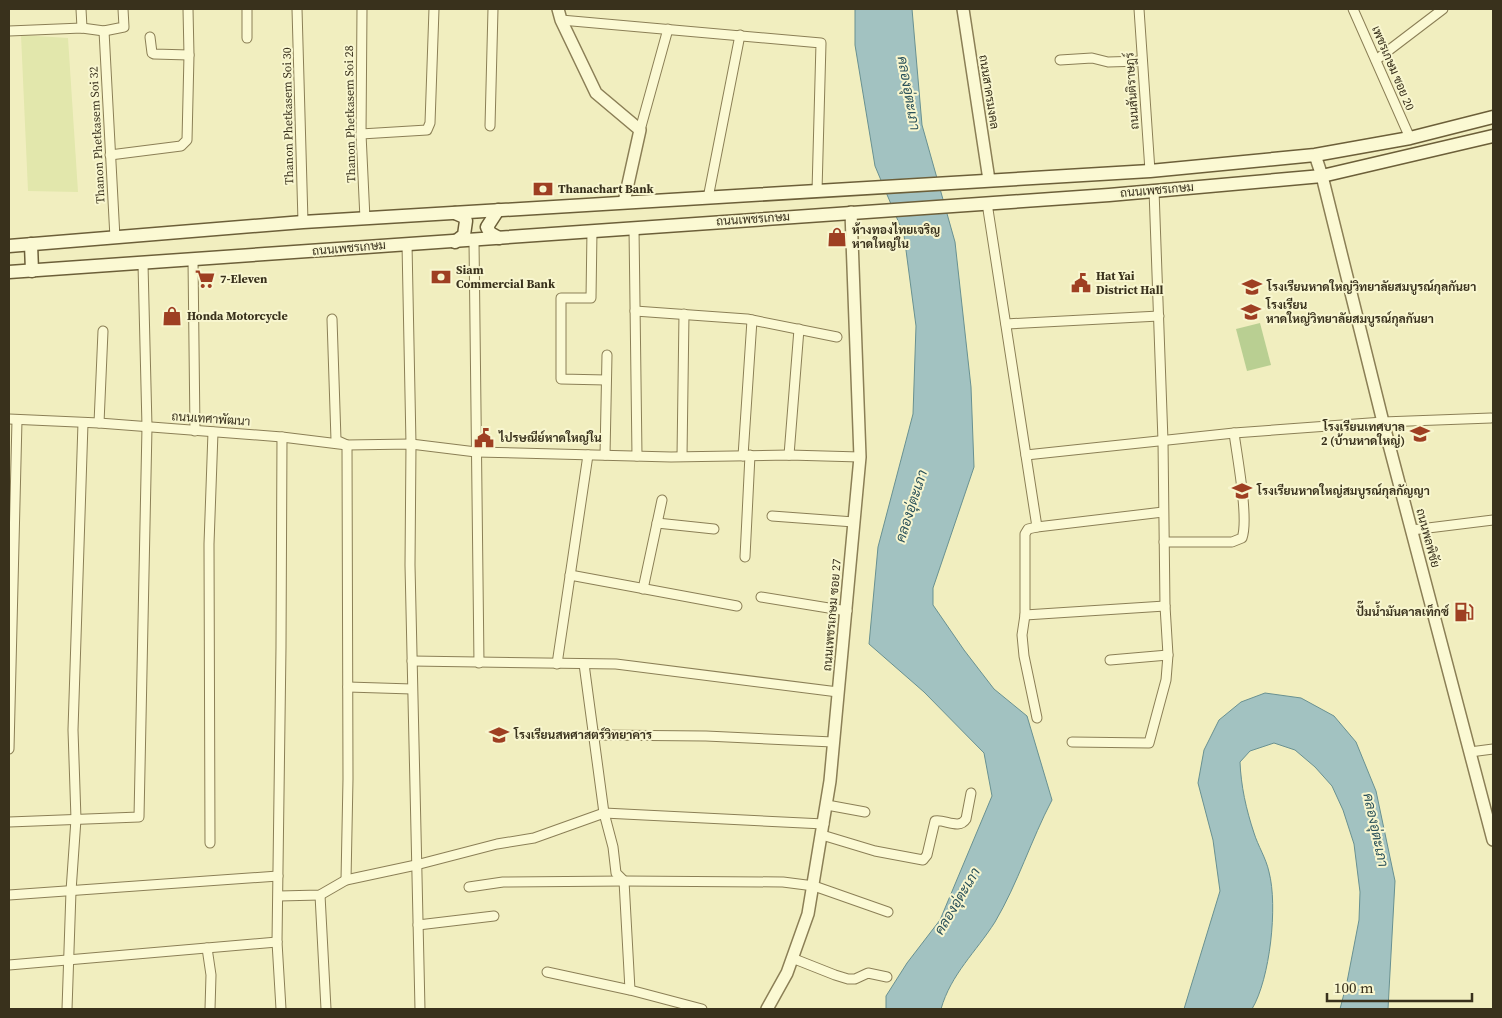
<svg xmlns="http://www.w3.org/2000/svg" width="1502" height="1018" viewBox="0 0 1502 1018" font-family="'Source Serif 4',Sarabun,serif">
<rect width="100%" height="100%" fill="#f1eebf"/>
<polygon fill="#e2e7ac" points="21,35 68,38 78,192 28,191"/>
<polygon fill="#b9cf92" points="1260,323 1271,365 1247,371 1236,329"/>
<g fill="#a2c2c1" stroke="#699191">
<path d="M 855,9 L 912,9 L 922,125 L 955,242 L 971,387 L 974,467 L 933,588 L 933,605 L 964,650 L 994,689 L 1027,716 L 1052,800 C 1031,840 1018,883 995,922 C 976,952 951,974 941,1009 L 886,1009 L 886,996 L 907,963 L 940,920 L 992,796 L 984,753 L 924,692 L 869,644 L 878,547 L 913,414 L 916,326 L 904,235 L 875,166 L 855,45 Z"/>
<path d="M 1265,693 L 1301,698 L 1334,716 L 1356,742 L 1376,791 L 1395,881 L 1388,1009 L 1340,1009 L 1347,982 L 1359,920 L 1360,892 L 1354,844 L 1343,810 L 1332,786 L 1315,767 L 1295,750 L 1274,743 L 1250,751 L 1240,762 C 1241,786 1246,809 1254,833 C 1258,846 1266,858 1269,872 C 1278,906 1270,979 1252,1009 L 1184,1009 L 1220,891 L 1213,840 L 1198,783 L 1204,750 L 1219,720 L 1241,702 Z"/>
</g>
<g fill="none" stroke-linecap="round" stroke-linejoin="round">
<defs>
<g id="minor">
<polyline points="81,9 82,28"/>
<polyline points="297,9 303,222"/>
<polyline points="362,9 361,134 365,219"/>
<polyline points="1139,9 1150,171"/>
<polyline points="1353,9 1410,138"/>
<polyline points="561,20 821,43 817,191"/>
<polyline points="9,31 82,28 104,31 124,27 123,9"/>
<polyline points="104,31 115,238"/>
<polyline points="150,37 152,53 154,54 189,55"/>
<polyline points="247,38 247,9"/>
<polyline points="1060,60 1092,58 1108,62 1142,61"/>
<polyline points="1376,60 1443,9"/>
<polyline points="490,126 493,9"/>
<polyline points="640,130 668,29"/>
<polyline points="361,134 427,130 430,123 434,9"/>
<polyline points="110,155 181,146 187,140 189,55 188,9"/>
<polyline points="708,198 740,35"/>
<polyline points="987,203 1037,527 1163,512"/>
<polyline points="634,228 637,456"/>
<polyline points="592,231 591,298 561,298 561,379 606,380"/>
<polyline points="474,241 479,663"/>
<polyline points="407,244 411,444 410,565 420,1009"/>
<polyline points="193,260 195,431"/>
<polyline points="635,311 747,319 837,337"/>
<polyline points="332,319 336,440 347,445 348,779 346,880"/>
<polyline points="1006,324 1159,316"/>
<polyline points="9,419 99,423 282,437 347,445 411,444 476,452 671,457 789,455 860,457"/>
<polyline points="99,423 103,331"/>
<polyline points="605,455 607,355"/>
<polyline points="789,455 799,329"/>
<polyline points="1026,455 1234,433 1383,422 1491,418"/>
<polyline points="682,456 684,314"/>
<polyline points="743,456 752,320"/>
<polyline points="772,516 854,522"/>
<polyline points="657,523 714,529"/>
<polyline points="1412,530 1493,520"/>
<path d="M 1164,542 L 1232,542 L 1242,538 C 1249,519 1237,456 1234,433"/>
<polyline points="745,557 750,455"/>
<polyline points="570,575 737,606"/>
<polyline points="643,589 662,500"/>
<polyline points="761,597 847,611"/>
<polyline points="1025,615 1165,606"/>
<polyline points="1110,660 1168,655"/>
<polyline points="412,661 616,664 838,692"/>
<polyline points="557,664 588,455"/>
<polyline points="584,664 604,813 613,847 616,873 624,881 630,990"/>
<polyline points="348,687 412,689"/>
<polyline points="1037,718 1024,656 1022,635 1025,615 1025,534 1028,529 1037,527"/>
<polyline points="594,735 706,736 833,742"/>
<polyline points="1072,742 1149,743 1166,680 1168,655 1165,606 1163,441 1154,190"/>
<polyline points="9,749 17,420"/>
<polyline points="1470,752 1493,749"/>
<polyline points="827,805 865,812"/>
<polyline points="9,822 139,817 147,427 143,264"/>
<path d="M 822,835 L 875,851 L 923,860 L 927,855 L 935,821 C 945,819 959,830 966,819 L 971,793"/>
<polyline points="210,843 209,544 213,432"/>
<polyline points="469,887 503,882 624,881 783,882 814,886 888,912"/>
<polyline points="9,895 278,876"/>
<polyline points="320,895 326,1009"/>
<polyline points="279,896 320,895 346,880 416,865 497,844 534,838 604,813 824,824"/>
<polyline points="418,925 494,916"/>
<polyline points="207,948 211,975 210,1009"/>
<polyline points="792,958 835,975 848,979 855,979 868,973 887,977"/>
<polyline points="9,965 277,942"/>
<polyline points="547,972 630,990 702,1009"/>
<polyline points="67,1009 71,891 76,819 73,730 83,423"/>
<polyline points="281,1009 277,942 281,647 282,437"/>
</g>
<g id="tertiary">
<polyline points="558,9 561,20 596,93 640,130 624,202"/>
<polyline points="963,9 989,180"/>
<polyline points="1315,155 1322,176 1383,422 1493,840"/>
<polyline points="767,1009 787,973 808,914 830,781 860,457 851,212"/>
</g>
<g id="secondary">
<polyline points="498,210 487,227 490,233 499,238"/>
<polyline points="455,213 464,217 466,221 464,235 455,242"/>
<polyline points="31,244 32,271"/>
<polyline points="9,246 303,222 1150,171 1315,155 1410,138 1493,117"/>
<polyline points="9,272 1109,195 1322,176 1493,136"/>
</g>
</defs>
<use href="#minor" stroke="#8b7f56" stroke-width="11"/>
<use href="#tertiary" stroke="#8b7f56" stroke-width="14"/>
<use href="#secondary" stroke="#6c5f39" stroke-width="15"/>
<use href="#minor" stroke="#fbf9d3" stroke-width="9"/>
<use href="#tertiary" stroke="#fbf9d3" stroke-width="11"/>
<use href="#secondary" stroke="#fbf9d3" stroke-width="12"/>
</g>
<defs>
<symbol id="bank-bare" viewBox="-9 -9 18 18"><path d="M-6-4H6V4H-6ZM0-2.3a2.3 2.3 0 1 0 0 4.6a2.3 2.3 0 1 0 0-4.6Z" fill="#9e3f22" stroke="#f8f6cf" stroke-width="2.5" paint-order="stroke"/></symbol>
<symbol id="shop-bare" viewBox="-9 -9 18 18"><path d="M-5-2.5h2.3a2.7 3.5 0 0 1 5.4 0H5L5.5 6h-11ZM-1.5-2.5h3a1.5 2.3 0 0 0-3 0Z" fill="#9e3f22" stroke="#f8f6cf" stroke-width="2.5" paint-order="stroke"/></symbol>
<symbol id="supermarket-bare" viewBox="-9 -9 18 18"><path d="M-6-5.5h2.5l.6 2H6L4.5 2H-2.5L-4.4-4H-6ZM-1.5 3.2a1.3 1.3 0 1 0 .1 0ZM3 3.2a1.3 1.3 0 1 0 .1 0Z" fill="#9e3f22" stroke="#f8f6cf" stroke-width="2.5" paint-order="stroke"/></symbol>
<symbol id="civic-bare" viewBox="-9 -9 18 18"><path d="M-.6-6.5H3V-4.5H.6V-3L4-1V1h2V6H-6V1h2V-1L-.6-3ZM-1.2 2.5V6h2.4V2.5Z" fill="#9e3f22" stroke="#f8f6cf" stroke-width="2.5" paint-order="stroke"/></symbol>
<symbol id="school-bare" viewBox="-9 -9 18 18"><path d="M0-5L7-2L0 1L-7-2ZM-4 1L0 2.5L4 1V4Q0 6-4 4Z" fill="#9e3f22" stroke="#f8f6cf" stroke-width="2.5" paint-order="stroke"/></symbol>
<symbol id="fuel-bare" viewBox="-9 -9 18 18"><path d="M-5.5-6h7V0h2V4h1.3V-2.5L3-4.5l.8-.8L6-3V5H2.5V1h-1V6h-7ZM-4.2-4.7v3.2H.2V-4.7Z" fill="#9e3f22" stroke="#f8f6cf" stroke-width="2.5" paint-order="stroke"/></symbol>
</defs>
<g fill-rule="evenodd">
<use href="#bank-bare" x="529" y="175" width="28" height="28"/>
<use href="#shop-bare" x="823" y="223" width="28" height="28"/>
<use href="#bank-bare" x="427" y="263" width="28" height="28"/>
<use href="#supermarket-bare" x="191" y="265" width="28" height="28"/>
<use href="#civic-bare" x="1067" y="269" width="28" height="28"/>
<use href="#school-bare" x="1238" y="273" width="28" height="28"/>
<use href="#school-bare" x="1237" y="298" width="28" height="28"/>
<use href="#shop-bare" x="158" y="302" width="28" height="28"/>
<use href="#school-bare" x="1406" y="420" width="28" height="28"/>
<use href="#civic-bare" x="470" y="424" width="28" height="28"/>
<use href="#school-bare" x="1228" y="477" width="28" height="28"/>
<use href="#fuel-bare" x="1450" y="598" width="28" height="28"/>
<use href="#school-bare" x="485" y="721" width="28" height="28"/>
</g>
<g text-anchor="middle" stroke-width="4" stroke-linejoin="round" paint-order="stroke">
<g font-size="12" fill="#39311c" stroke="#f8f6cf">
<text transform="translate(1393 68) rotate(67)" y="4">เพชรเกษม ซอย 20</text>
<text transform="translate(1132 91) rotate(-94)" y="4">ถนนสันติราษฎร์</text>
<text transform="translate(989 92) rotate(81)" y="4">ถนนสาครมงคล</text>
<text transform="translate(350 114) rotate(-91)" y="4">Thanon Phetkasem Soi 28</text>
<text transform="translate(288 116) rotate(-91)" y="4">Thanon Phetkasem Soi 30</text>
<text transform="translate(97 135) rotate(-93)" y="4">Thanon Phetkasem Soi 32</text>
<text transform="translate(1157 190) rotate(-5)" y="4">ถนนเพชรเกษม</text>
<text transform="translate(753 219) rotate(-4)" y="4">ถนนเพชรเกษม</text>
<text transform="translate(349 248) rotate(-5)" y="4">ถนนเพชรเกษม</text>
<text transform="translate(211 419) rotate(4)" y="4">ถนนเทศาพัฒนา</text>
<text transform="translate(1428 538) rotate(75)" y="4">ถนนพลพิชัย</text>
<text transform="translate(832 615) rotate(-85)" y="4">ถนนเพชรเกษม ซอย 27</text>
</g>
<g font-size="12" font-weight="bold" fill="#39311c" stroke="#f8f6cf" text-anchor="start">
<text x="558" y="193">Thanachart Bank</text>
<text x="852" y="234">ห้างทองไทยเจริญ<tspan x="852" dy="14">หาดใหญ่ใน</tspan></text>
<text x="456" y="274">Siam<tspan x="456" dy="14">Commercial Bank</tspan></text>
<text x="1096" y="280">Hat Yai<tspan x="1096" dy="14">District Hall</tspan></text>
<text x="220" y="283">7-Eleven</text>
<text x="1267" y="291">โรงเรียนหาดใหญ่วิทยาลัยสมบูรณ์กุลกันยา</text>
<text x="1266" y="309">โรงเรียน<tspan x="1266" dy="14">หาดใหญ่วิทยาลัยสมบูรณ์กุลกันยา</tspan></text>
<text x="187" y="320">Honda Motorcycle</text>
<text x="1405" y="431" text-anchor="end">โรงเรียนเทศบาล<tspan x="1405" dy="14">2 (บ้านหาดใหญ่)</tspan></text>
<text x="499" y="442">ไปรษณีย์หาดใหญ่ใน</text>
<text x="1257" y="495">โรงเรียนหาดใหญ่สมบูรณ์กุลกัญญา</text>
<text x="1449" y="616" text-anchor="end">ปั๊มน้ำมันคาลเท็กซ์</text>
<text x="514" y="739">โรงเรียนสหศาสตร์วิทยาคาร</text>
</g>
<g font-size="14" font-style="italic" fill="#2a515a" stroke="#f8f6cf">
<text transform="translate(909 93) rotate(80)" y="5">คลองอุ่ตะเภา</text>
<text transform="translate(911 506) rotate(-72)" y="5">คลองอุ่ตะเภา</text>
<text transform="translate(1376 830) rotate(78)" y="5">คลองอุ่ตะเภา</text>
<text transform="translate(957 901) rotate(-59)" y="5">คลองอุ่ตะเภา</text>
</g>
</g>
<rect width="1502" height="1018" fill="none" stroke="#39311c" stroke-width="20"/>
<path d="M1327 993v8h145v-8" fill="none" stroke="#39311c" stroke-width="2.5"/>
<text x="1334" y="993" font-size="15" fill="#39311c" stroke="#f8f6cf" stroke-width="4" paint-order="stroke">100 m</text>
</svg>
